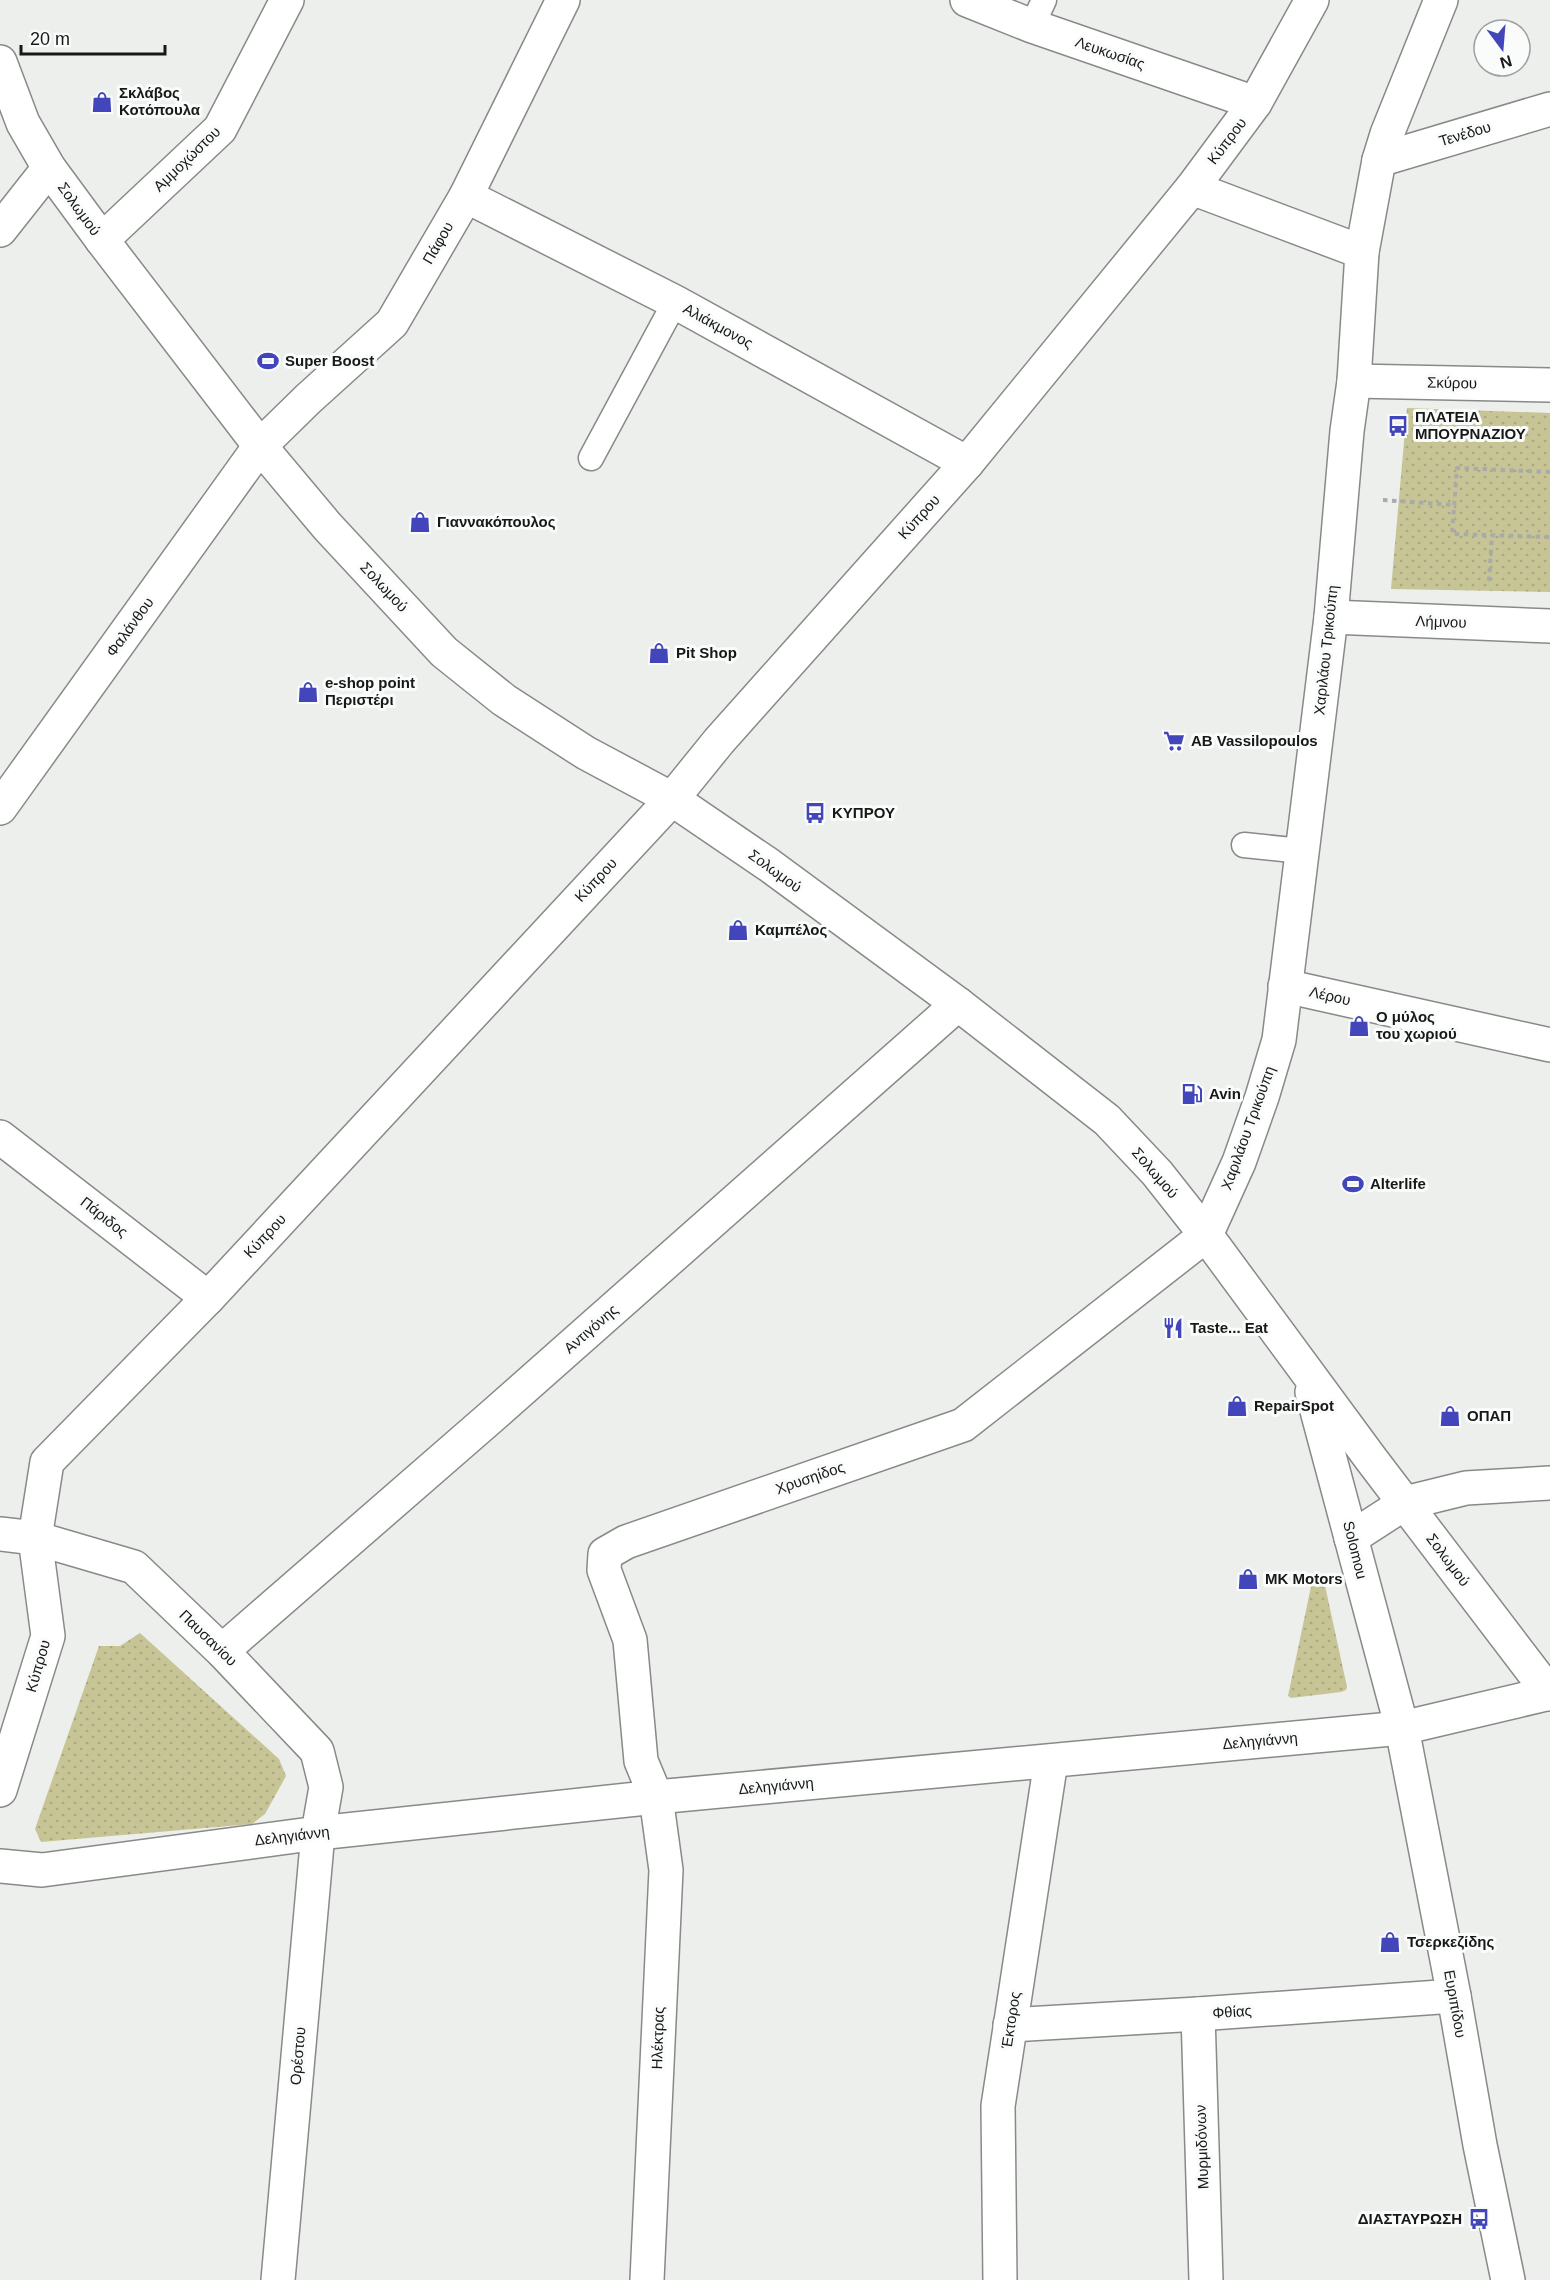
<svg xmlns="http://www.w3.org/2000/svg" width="1550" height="2280" viewBox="0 0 1550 2280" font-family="Helvetica,sans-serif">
<defs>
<pattern id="grass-dots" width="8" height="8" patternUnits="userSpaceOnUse" patternTransform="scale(1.5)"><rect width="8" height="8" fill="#c7c496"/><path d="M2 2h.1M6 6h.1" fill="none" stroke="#aaa881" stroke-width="1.8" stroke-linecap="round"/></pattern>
</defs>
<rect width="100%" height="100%" fill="#ecefec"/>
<g fill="url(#grass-dots)">
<polygon points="1407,408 1550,413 1550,592 1391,589"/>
<polygon points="1317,1575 1324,1581 1347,1687 1346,1690 1341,1692 1291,1698 1288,1696 1313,1577"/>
<polygon points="140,1633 279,1759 286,1776 265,1814 252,1824 41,1842 35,1829 99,1646 120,1646"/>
</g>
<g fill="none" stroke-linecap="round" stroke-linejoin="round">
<defs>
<g id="lane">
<polyline points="1032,26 1044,0"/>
<polyline points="591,458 675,302"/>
<polyline points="1244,845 1302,851"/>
</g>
<g id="street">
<polyline points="967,0 1032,26 1255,103"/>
<polyline points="1379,160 1550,109"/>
<polyline points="1192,188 1362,252"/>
<polyline points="466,196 675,302 967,463"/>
<polyline points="0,230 49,168"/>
<polyline points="102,240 220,129 287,0"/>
<polyline points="1354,381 1550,385"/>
<polyline points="1331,617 1550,626"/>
<polyline points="0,808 260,446 308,399 392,323 466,196 563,0"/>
<polyline points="1285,986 1550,1045"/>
<polyline points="0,1137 208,1298"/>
<polyline points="1405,1503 1466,1488 1550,1483"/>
<polyline points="0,1534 35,1538 134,1567 222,1651 317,1751 326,1787 318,1833 278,2280"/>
<polyline points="222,1651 491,1417 958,1004"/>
<polyline points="0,1790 48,1636 35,1538 47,1462 208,1298 672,799"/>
<polyline points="0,1866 42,1870 318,1833 656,1797 1402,1728 1550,1693"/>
<polyline points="1198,2014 1206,2280"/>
<polyline points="1010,2025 1198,2014 1454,1996"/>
<polyline points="647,2280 666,1870 656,1797 641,1761 630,1640 604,1570 605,1554 626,1542 963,1425 1206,1235"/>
<polyline points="1000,2280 998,2106 1051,1761"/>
</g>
<g id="secondary">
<polyline points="0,62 23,123 49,168 102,240 260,446 327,526 444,652 504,700 586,753 672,799 769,865 958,1004 1107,1120 1157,1173 1206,1235 1371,1459 1550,1694"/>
<polyline points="672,799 719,741 967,463 1192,188 1255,103 1312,0"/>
<polyline points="1206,1235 1239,1162 1262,1097 1279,1040 1331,617 1347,431 1354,381 1362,252 1379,160 1387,134 1441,0"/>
<polyline points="1312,1392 1402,1728 1454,1996 1480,2145 1508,2280"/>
<polyline points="1351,1538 1405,1503"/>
</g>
</defs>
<use href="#lane" stroke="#888a88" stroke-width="27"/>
<use href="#street" stroke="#888a88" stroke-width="36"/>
<use href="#secondary" stroke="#888a88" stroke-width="36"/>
<g stroke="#a9aba9" stroke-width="4" stroke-dasharray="4.5 4.5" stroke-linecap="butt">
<polyline points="1550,472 1457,468 1452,534 1550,537"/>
<polyline points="1383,500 1454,505"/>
<polyline points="1489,581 1492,535"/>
</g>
<use href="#lane" stroke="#fff" stroke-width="24"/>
<use href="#street" stroke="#fff" stroke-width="33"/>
<use href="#secondary" stroke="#fff" stroke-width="33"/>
</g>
<defs>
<symbol id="shop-bare" viewBox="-9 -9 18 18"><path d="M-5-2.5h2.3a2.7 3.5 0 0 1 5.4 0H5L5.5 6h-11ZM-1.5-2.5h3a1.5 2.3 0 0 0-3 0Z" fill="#4345ba" stroke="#f9fcfa" stroke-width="2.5" paint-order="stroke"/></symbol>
<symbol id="stadium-bare" viewBox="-9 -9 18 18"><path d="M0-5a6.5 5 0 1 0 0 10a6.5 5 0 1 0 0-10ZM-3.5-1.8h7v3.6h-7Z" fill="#4345ba" stroke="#f9fcfa" stroke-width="2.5" paint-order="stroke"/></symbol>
<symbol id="bus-bare" viewBox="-9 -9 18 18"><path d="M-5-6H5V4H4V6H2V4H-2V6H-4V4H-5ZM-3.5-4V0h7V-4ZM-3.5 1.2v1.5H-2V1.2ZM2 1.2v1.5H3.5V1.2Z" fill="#4345ba" stroke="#f9fcfa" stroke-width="2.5" paint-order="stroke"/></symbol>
<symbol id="supermarket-bare" viewBox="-9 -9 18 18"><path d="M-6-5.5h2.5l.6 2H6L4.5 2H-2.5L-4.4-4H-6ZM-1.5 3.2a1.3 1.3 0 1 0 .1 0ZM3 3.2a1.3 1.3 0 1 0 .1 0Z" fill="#4345ba" stroke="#f9fcfa" stroke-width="2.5" paint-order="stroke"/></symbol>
<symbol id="fuel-bare" viewBox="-9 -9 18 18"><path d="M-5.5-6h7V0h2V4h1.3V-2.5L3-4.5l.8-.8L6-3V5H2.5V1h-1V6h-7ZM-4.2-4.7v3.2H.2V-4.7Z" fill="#4345ba" stroke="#f9fcfa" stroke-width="2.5" paint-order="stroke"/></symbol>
<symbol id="restaurant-bare" viewBox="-9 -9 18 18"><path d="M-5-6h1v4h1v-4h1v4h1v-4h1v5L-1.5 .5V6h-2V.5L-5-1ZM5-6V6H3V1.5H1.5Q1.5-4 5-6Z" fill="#4345ba" stroke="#f9fcfa" stroke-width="2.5" paint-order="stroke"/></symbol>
</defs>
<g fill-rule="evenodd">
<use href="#shop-bare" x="87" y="87" width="30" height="30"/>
<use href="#stadium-bare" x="253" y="346" width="30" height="30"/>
<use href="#bus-bare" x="1383" y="411" width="30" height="30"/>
<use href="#shop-bare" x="405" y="507" width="30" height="30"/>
<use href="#shop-bare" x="644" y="638" width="30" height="30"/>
<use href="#shop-bare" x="293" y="677" width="30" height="30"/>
<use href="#supermarket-bare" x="1159" y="726" width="30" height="30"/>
<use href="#bus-bare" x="800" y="798" width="30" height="30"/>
<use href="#shop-bare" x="723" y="915" width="30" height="30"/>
<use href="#shop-bare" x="1344" y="1011" width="30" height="30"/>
<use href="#fuel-bare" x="1177" y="1079" width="30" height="30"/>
<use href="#stadium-bare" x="1338" y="1169" width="30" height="30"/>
<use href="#restaurant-bare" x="1158" y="1313" width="30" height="30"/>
<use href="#shop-bare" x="1222" y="1391" width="30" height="30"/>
<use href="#shop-bare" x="1435" y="1401" width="30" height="30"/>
<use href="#shop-bare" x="1233" y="1564" width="30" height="30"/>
<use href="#shop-bare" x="1375" y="1927" width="30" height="30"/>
<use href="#bus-bare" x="1464" y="2204" width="30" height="30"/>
</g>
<g text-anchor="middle" stroke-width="6" stroke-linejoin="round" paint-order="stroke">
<g font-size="15" fill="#171817" stroke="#f9fcfa">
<text transform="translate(1110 53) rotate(19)" y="5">Λευκωσίας</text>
<text transform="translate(1465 134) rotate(-17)" y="5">Τενέδου</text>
<text transform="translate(1227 141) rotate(-53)" y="5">Κύπρου</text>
<text transform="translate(187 159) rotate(-44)" y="5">Αμμοχώστου</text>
<text transform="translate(79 209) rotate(54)" y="5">Σολωμού</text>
<text transform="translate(438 243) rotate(-60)" y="5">Πάφου</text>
<text transform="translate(718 326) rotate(29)" y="5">Αλιάκμονος</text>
<text transform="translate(1452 383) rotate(1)" y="5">Σκύρου</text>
<text transform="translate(919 517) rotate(-48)" y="5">Κύπρου</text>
<text transform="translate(384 587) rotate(47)" y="5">Σολωμού</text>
<text transform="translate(1441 622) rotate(2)" y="5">Λήμνου</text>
<text transform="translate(130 627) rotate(-54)" y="5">Φαλάνθου</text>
<text transform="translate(1326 650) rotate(-84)" y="5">Χαριλάου Τρικούπη</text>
<text transform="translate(775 871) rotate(36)" y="5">Σολωμού</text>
<text transform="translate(596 880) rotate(-47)" y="5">Κύπρου</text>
<text transform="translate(1330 996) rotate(13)" y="5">Λέρου</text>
<text transform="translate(1248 1128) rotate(-70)" y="5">Χαριλάου Τρικούπη</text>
<text transform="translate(1155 1173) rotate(49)" y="5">Σολωμού</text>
<text transform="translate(104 1217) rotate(38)" y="5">Πάριδος</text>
<text transform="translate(265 1236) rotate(-47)" y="5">Κύπρου</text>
<text transform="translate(591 1329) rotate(-41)" y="5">Αντιγόνης</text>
<text transform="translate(810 1478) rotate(-19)" y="5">Χρυσηίδος</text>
<text transform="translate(1355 1550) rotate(76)" y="5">Solomou</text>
<text transform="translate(1448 1560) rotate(53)" y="5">Σολωμού</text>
<text transform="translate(208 1638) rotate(44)" y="5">Παυσανίου</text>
<text transform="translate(38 1666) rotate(-74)" y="5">Κύπρου</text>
<text transform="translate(1260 1741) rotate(-5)" y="5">Δεληγιάννη</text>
<text transform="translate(776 1786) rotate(-5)" y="5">Δεληγιάννη</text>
<text transform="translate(292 1836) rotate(-7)" y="5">Δεληγιάννη</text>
<text transform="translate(1455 2004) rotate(80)" y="5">Ευριπίδου</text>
<text transform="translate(1232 2012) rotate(-4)" y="5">Φθίας</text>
<text transform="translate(1011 2020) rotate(-81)" y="5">Έκτορος</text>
<text transform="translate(658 2038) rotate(-88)" y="5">Ηλέκτρας</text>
<text transform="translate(298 2056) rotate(-85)" y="5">Ορέστου</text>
<text transform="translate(1202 2147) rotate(-92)" y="5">Μυρμιδόνων</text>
</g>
<g font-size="15" font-weight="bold" fill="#171817" stroke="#f9fcfa" text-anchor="start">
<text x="119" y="98">Σκλάβος<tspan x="119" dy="17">Κοτόπουλα</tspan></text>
<text x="285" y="366">Super Boost</text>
<text x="1415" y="422">ΠΛΑΤΕΙΑ<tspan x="1415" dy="17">ΜΠΟΥΡΝΑΖΙΟΥ</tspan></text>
<text x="437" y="527">Γιαννακόπουλος</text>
<text x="676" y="658">Pit Shop</text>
<text x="325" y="688">e-shop point<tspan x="325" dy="17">Περιστέρι</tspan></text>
<text x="1191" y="746">AB Vassilopoulos</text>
<text x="832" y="818">ΚΥΠΡΟΥ</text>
<text x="755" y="935">Καμπέλος</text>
<text x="1376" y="1022">Ο μύλος<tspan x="1376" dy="17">του χωριού</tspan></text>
<text x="1209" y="1099">Avin</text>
<text x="1370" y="1189">Alterlife</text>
<text x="1190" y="1333">Taste... Eat</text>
<text x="1254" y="1411">RepairSpot</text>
<text x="1467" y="1421">ΟΠΑΠ</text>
<text x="1265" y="1584">MK Motors</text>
<text x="1407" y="1947">Τσερκεζίδης</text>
<text x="1462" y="2224" text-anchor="end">ΔΙΑΣΤΑΥΡΩΣΗ</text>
</g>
</g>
<g transform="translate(1502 48) rotate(164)"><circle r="28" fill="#f9fcfa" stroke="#9fa19f" stroke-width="1.5"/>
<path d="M0-4.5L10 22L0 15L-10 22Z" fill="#4345ba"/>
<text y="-9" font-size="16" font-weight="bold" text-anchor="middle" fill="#171817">N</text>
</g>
<path d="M21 45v9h144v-9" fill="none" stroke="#171817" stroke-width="3"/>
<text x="30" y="45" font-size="18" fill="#171817" stroke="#f9fcfa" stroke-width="4.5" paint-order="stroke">20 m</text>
</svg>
